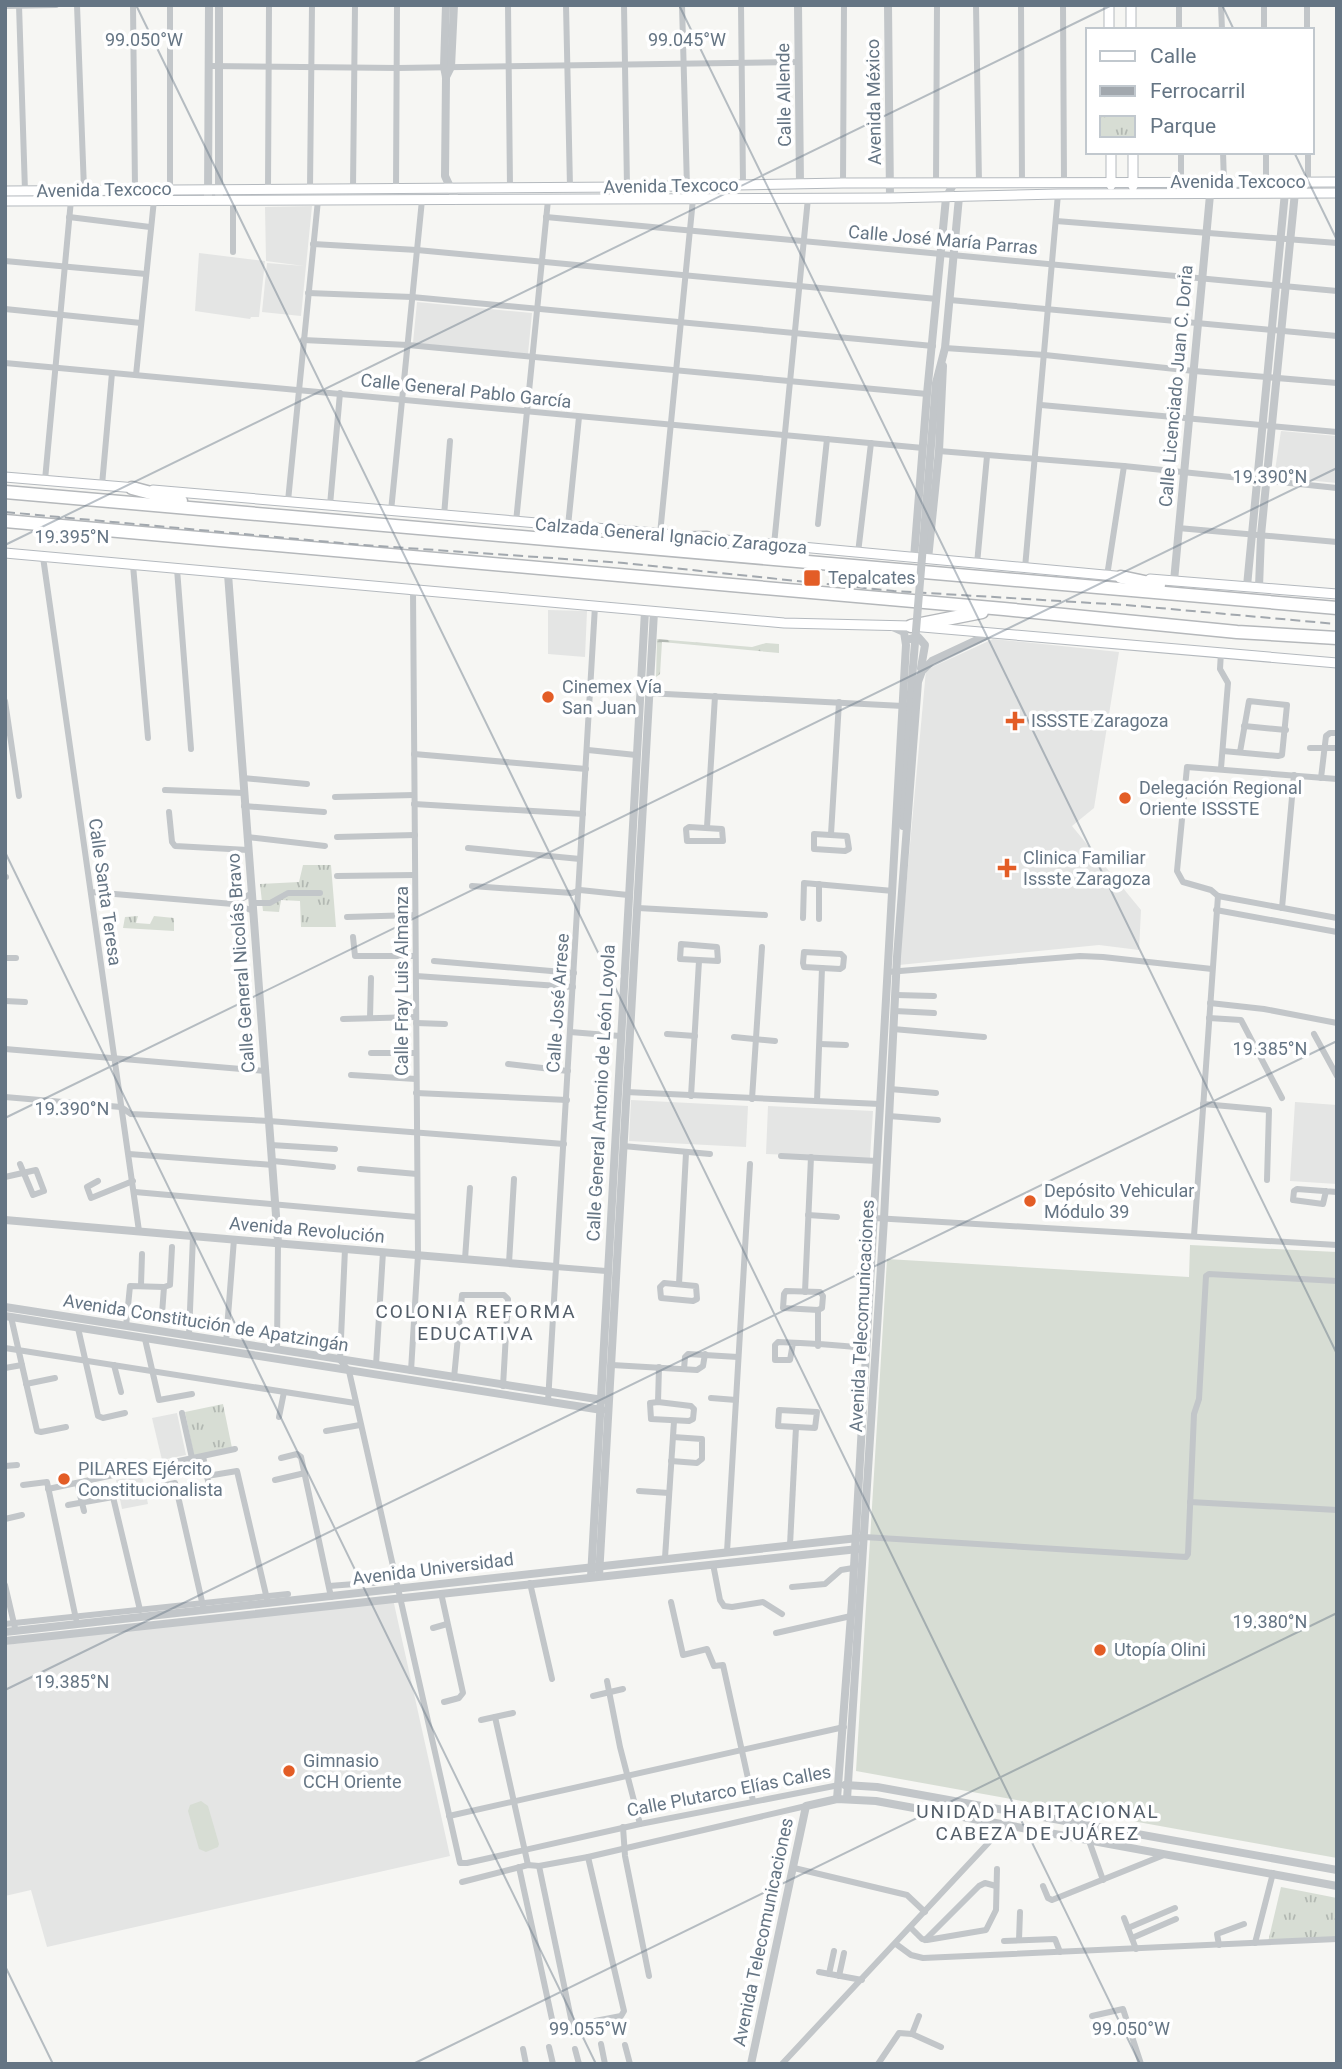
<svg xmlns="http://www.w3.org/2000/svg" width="1342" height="2069" viewBox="0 0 1342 2069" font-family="Roboto,sans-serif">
<defs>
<pattern id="forest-firs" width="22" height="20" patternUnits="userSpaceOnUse" patternTransform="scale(1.75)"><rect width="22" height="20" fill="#d7ddd4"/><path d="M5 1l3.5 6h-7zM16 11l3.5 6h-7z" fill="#b2b8b2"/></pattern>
<pattern id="park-tufts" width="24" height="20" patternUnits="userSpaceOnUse" patternTransform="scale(1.75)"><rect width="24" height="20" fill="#d7ddd4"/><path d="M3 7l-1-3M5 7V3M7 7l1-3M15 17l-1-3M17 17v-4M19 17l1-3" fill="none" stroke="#b2b8b2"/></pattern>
</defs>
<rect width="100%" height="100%" fill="#f6f6f3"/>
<g fill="#e4e5e4">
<polygon points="312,206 301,316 262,312 267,263 304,266 266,261 265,207"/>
<polygon points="199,253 265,261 259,317 251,317 250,319 195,311"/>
<polygon points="417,302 532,313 528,354 413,343"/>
<polygon points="1281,431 1337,436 1337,483 1274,477"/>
<polygon points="548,610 587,611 585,657 548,654"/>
<polygon points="993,639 1119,652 1094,808 1072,826 1141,910 1139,950 1099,945 899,965 926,670"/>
<polygon points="631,1100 748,1106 746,1147 629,1141"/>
<polygon points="1295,1102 1337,1105 1337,1184 1290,1181"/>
<polygon points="768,1106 873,1111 870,1158 766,1154"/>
<polygon points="177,1413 186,1455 162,1460 152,1418"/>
<polygon points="142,1475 148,1504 122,1509 116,1480"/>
<polygon points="393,1599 450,1856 47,1947 31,1890 5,1896 5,1645"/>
</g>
<g fill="#d7ddd4">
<polygon points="1190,1245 1337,1252 1337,1858 856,1771 887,1259 1189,1277"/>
<polygon points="201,1801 208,1806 219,1844 218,1847 206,1852 199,1849 188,1811 190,1805"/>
</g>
<polygon fill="url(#forest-firs)" points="657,639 752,647 766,643 779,644 779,653 662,642 660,674 656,677"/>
<g fill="url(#park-tufts)">
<polygon points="303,865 331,865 336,927 301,927 300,901 281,900 279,912 263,911 260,884 299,882"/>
<polygon points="138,916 136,923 150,924 154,916 174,918 174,931 123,928 125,917"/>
<polygon points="223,1404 232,1448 194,1456 185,1412"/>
<polygon points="1281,1887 1337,1898 1337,1937 1268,1942"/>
</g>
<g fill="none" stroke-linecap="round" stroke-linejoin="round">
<defs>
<g id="secondary">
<polyline points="1109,5 1109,30"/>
<polyline points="1131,5 1131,30"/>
<polyline points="1111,152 1111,185"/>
<polyline points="1133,186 1133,152"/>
<polyline points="5,191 627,187 843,183 1337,182"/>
<polyline points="5,201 890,198 1058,194 1337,193"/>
<polyline points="5,477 136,488"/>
<polyline points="153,490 666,534"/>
<polyline points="704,538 1126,577"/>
<polyline points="5,553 784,623 911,626 1337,663"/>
<polyline points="1150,579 1337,594"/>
</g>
<g id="motorway">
<polyline points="132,488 181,501"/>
<polyline points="5,492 1337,608"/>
<polyline points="5,521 1004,609 1237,632 1337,638"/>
<polyline points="627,540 707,538"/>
<polyline points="1121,577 1159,585"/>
<polyline points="911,626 982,612"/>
</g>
</defs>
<use href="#secondary" stroke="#b4b9be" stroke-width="11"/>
<use href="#motorway" stroke="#b5b8bb" stroke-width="15"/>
<g stroke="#c2c6c9" stroke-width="6">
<polyline points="19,5 25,191"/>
<polyline points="77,5 84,189 82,191"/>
<polyline points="133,5 135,189"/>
<polyline points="508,5 510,187"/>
<polyline points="566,5 570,187"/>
<polyline points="624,5 627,187"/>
<polyline points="741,5 743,185"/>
<polyline points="976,5 979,183"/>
<polyline points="1021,5 1022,183"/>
<polyline points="1063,5 1064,182"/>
<polyline points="1179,5 1179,30"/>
<polyline points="1221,5 1222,30"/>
<polyline points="1264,5 1264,30"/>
<polyline points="1307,5 1307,30"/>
<polyline points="5,6 56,5"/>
<polyline points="210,66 398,68 799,62"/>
<polyline points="1181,152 1181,183"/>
<polyline points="1223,152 1224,182"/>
<polyline points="1266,152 1266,182"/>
<polyline points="1308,152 1308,182"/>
<polyline points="843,183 844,5"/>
<polyline points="936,183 937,5"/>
<polyline points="268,188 269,5"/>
<polyline points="310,188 312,5"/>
<polyline points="353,188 355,5"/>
<polyline points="396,188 397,5"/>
<polyline points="170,189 170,5"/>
<polyline points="233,200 233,252"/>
<polyline points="69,217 150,227"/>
<polyline points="546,217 1337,291"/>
<polyline points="1056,221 1337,243"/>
<polyline points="313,244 417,250 937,299"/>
<polyline points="5,261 146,274"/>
<polyline points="308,293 412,297 933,346"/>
<polyline points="950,300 1337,336"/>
<polyline points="5,309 141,323"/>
<polyline points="303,340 408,345 927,394"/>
<polyline points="945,348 1045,355 1194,371 1337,383"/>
<polyline points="5,363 923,448"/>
<polyline points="136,375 154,200"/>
<polyline points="1041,405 1337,432"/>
<polyline points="939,451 1124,466 1337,488"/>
<polyline points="45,480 71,200"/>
<polyline points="102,485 112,373"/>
<polyline points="288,501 318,200"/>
<polyline points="330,505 340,393"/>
<polyline points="391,511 422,200"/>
<polyline points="444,516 450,441"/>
<polyline points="516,522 548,200"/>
<polyline points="818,524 827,439"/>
<polyline points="568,526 579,417"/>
<polyline points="1178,528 1337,542"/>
<polyline points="660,534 693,199 687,187 682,5"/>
<polyline points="774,545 808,198"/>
<polyline points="858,553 871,443"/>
<polyline points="43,557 139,1231"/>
<polyline points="977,564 987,456"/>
<polyline points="133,565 148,738"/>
<polyline points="1025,568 1058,194"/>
<polyline points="177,569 191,749"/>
<polyline points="1107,576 1124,466"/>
<polyline points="646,693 903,706"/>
<polyline points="5,701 19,796"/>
<polyline points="1244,726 1286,730"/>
<polyline points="1310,748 1337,748"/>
<polyline points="588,750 636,755"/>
<polyline points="1223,751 1278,756 1282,755 1287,705 1249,701 1240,752"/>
<polyline points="414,754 586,769"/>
<polyline points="1221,768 1228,683 1220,669 1221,652"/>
<polyline points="243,778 307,784"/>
<polyline points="1321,778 1326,736 1330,733 1337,733"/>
<polyline points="165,790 244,793"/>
<polyline points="335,797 414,795"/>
<polyline points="414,804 583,814"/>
<polyline points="244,806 324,812"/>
<polyline points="169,812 172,842 175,846 248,850"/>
<polygon points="689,827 722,829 723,841 687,841 686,829"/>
<polyline points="707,827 715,696"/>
<polygon points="814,834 847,836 849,849 845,851 814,849"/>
<polyline points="831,834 839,702"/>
<polyline points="247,837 325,846"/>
<polyline points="337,837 415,835"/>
<polyline points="468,848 580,859"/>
<polyline points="337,876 415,875"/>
<polyline points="5,877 6,877"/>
<polyline points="819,884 819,919"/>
<polyline points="472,886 572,893 580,890 628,895"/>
<polyline points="91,892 233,904 254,911"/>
<polyline points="1218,896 1211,890 1183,882 1177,871 1187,767 1337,779"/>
<polyline points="1218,896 1337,918"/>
<polyline points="253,903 270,903 288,893 320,893"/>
<polyline points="233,904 252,893"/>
<polyline points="638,908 765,915"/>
<polyline points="1282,908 1294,775"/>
<polyline points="1216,910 1337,932"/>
<polyline points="347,917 415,915"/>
<polyline points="803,918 804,883 893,891"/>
<polyline points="353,937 355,956 415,956"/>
<polygon points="681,944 717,947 718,961 680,959"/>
<polygon points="804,952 841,954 844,957 843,967 840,969 804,967 803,963"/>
<polyline points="5,958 16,958"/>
<polyline points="434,961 574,973"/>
<polyline points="888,972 1080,956 1103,957 1212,969"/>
<polyline points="416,976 573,987"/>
<polyline points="896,995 934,996"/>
<polyline points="5,1001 25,1002"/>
<polyline points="1210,1003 1264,1009 1337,1023"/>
<polyline points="895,1011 934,1013"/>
<polyline points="370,1018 371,978"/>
<polyline points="1209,1018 1241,1020 1282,1098"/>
<polyline points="343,1019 416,1017"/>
<polyline points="416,1023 445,1024"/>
<polyline points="893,1029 984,1037"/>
<polyline points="570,1032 620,1036"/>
<polyline points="667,1034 695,1036"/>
<polyline points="1314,1034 1337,1076"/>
<polyline points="734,1037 775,1041"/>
<polyline points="820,1044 846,1045"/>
<polyline points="5,1049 265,1071"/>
<polyline points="371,1053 416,1053"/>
<polyline points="508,1064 568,1071"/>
<polyline points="351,1075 416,1079"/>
<polyline points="890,1089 936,1093"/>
<polyline points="626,1092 880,1104"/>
<polyline points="416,1093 567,1100"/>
<polyline points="691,1096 699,961"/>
<polyline points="5,1097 121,1107 131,1114 269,1121 564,1144"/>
<polyline points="752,1099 762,947"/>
<polyline points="817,1101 822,968"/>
<polyline points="1203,1104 1269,1110 1267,1180"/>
<polyline points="889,1116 938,1120"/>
<polyline points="271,1145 335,1149"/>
<polyline points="623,1146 710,1154"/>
<polyline points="129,1154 273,1165"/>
<polyline points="781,1156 877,1161"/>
<polyline points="273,1161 333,1167"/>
<polyline points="360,1169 417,1174"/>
<polyline points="5,1177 36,1170 44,1191 33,1195 20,1164"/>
<polyline points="98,1181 87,1187 91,1198 133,1181"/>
<polyline points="1326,1191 1323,1204 1293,1200 1294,1191 1297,1189 1337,1192"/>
<polyline points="135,1192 417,1217"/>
<polyline points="808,1215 837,1217"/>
<polyline points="874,1218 1337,1245"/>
<polyline points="1194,1236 1218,896"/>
<polyline points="345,1249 340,1360 349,1371 460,1863 467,1863 640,1824 839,1785"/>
<polyline points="465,1259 470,1188"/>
<polyline points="509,1263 514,1179"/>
<polyline points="556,1267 606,1271"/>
<polygon points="664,1283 696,1286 697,1299 693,1301 661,1298 660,1287"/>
<polyline points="679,1284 686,1153"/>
<polyline points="141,1285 142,1254"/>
<polygon points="786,1291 820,1292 823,1296 822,1308 818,1310 783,1308 784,1294"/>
<polyline points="805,1292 811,1157"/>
<polyline points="162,1314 164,1287"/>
<polyline points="11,1317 37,1431 41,1432 66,1427"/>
<polyline points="126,1326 130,1286 164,1287 170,1285 172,1247"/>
<polyline points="78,1328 98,1416 103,1418 125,1413"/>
<polyline points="189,1335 193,1236"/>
<polyline points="145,1339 159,1400 192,1394"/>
<polyline points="226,1342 234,1239"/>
<path d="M 793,1343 L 790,1360 L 775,1360 L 775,1345 L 778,1342 C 807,1343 837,1345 866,1348"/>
<polyline points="818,1346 818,1310"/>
<polyline points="5,1348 355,1403"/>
<polyline points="277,1350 278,1242"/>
<polyline points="114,1365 121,1392"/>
<polyline points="376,1365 383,1252"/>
<polyline points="612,1365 697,1370 703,1366 705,1354"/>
<polyline points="5,1368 22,1365"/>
<polyline points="684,1369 685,1357 688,1354 738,1357"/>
<polyline points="411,1371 418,1255 413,590"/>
<polyline points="454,1378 462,1295 504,1295 508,1299 503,1386"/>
<polyline points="26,1384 55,1378"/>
<polyline points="711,1398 736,1400"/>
<polyline points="548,1402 595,606"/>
<polygon points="658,1402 691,1406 694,1409 693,1419 689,1421 651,1419 650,1403"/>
<polyline points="658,1402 659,1367"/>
<polygon points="779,1410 817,1412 815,1428 778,1426"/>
<polyline points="182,1413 192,1458"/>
<polyline points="279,1417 284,1392"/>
<polyline points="326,1431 360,1425"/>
<polyline points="203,1456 208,1481"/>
<polyline points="281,1458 297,1454 301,1457 331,1597"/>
<polyline points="671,1461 697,1463 702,1459 702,1439 673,1437"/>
<polyline points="5,1466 17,1465"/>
<polyline points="207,1476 237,1471 267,1599"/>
<polyline points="275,1480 305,1473"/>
<polyline points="77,1483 84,1511"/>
<polyline points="23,1485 47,1482 76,1619"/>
<polyline points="48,1489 235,1449"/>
<polyline points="148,1489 175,1483 203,1606"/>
<polyline points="639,1491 669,1493"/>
<polyline points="1190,1502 1337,1510"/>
<polyline points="68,1505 113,1497 140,1610"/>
<polyline points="5,1519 22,1515"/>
<polyline points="864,1537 1186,1557 1188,1554 1194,1414 1199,1399 1206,1276 1209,1274 1337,1281"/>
<polyline points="790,1545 796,1427"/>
<polyline points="727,1552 750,1164"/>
<polyline points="665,1558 674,1421"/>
<polyline points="713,1564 720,1600 724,1606 732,1607 763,1602 782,1614"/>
<polyline points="373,1583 396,1578"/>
<polyline points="530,1583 552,1679"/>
<polyline points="5,1585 15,1628"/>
<polyline points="329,1586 355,1584"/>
<polyline points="792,1587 825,1584 841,1570 853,1568"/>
<polyline points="441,1593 463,1693 459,1698 444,1702"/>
<polyline points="671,1602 683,1655 707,1649 714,1666 723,1665 753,1801"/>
<polyline points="5,1624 288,1594"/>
<polyline points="433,1628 447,1624"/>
<polyline points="776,1633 851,1616"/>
<polyline points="607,1681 620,1747 640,1824"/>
<polyline points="593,1696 623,1689"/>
<polyline points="495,1717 528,1865"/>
<polyline points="481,1720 513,1713"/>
<polyline points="449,1816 844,1727"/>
<polyline points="623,1827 625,1856 649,1976"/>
<polyline points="1088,1838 1103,1880"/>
<polyline points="588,1857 624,2011 621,2016 595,2021"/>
<polyline points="539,1866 573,2028"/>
<polyline points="519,1867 555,2033"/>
<polyline points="794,1868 907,1895 925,1912"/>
<polyline points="462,1882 528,1865 539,1866 588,1857 806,1806"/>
<polyline points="1043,1886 1048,1898 1052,1900 1164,1855"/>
<polyline points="1124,1918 1136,1949"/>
<polyline points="911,1928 922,1939 927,1940 986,1930 996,1910 997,1869"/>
<polyline points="1128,1928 1175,1908"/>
<polyline points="1132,1938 1176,1919"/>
<polyline points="925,1940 979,1886 985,1883 996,1886"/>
<polyline points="1019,1940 1020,1912"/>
<polyline points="1004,1941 1055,1939 1060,1952"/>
<polyline points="1255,1943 1273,1873"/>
<polyline points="896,1944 911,1955 923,1958 1337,1939"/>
<polyline points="1219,1945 1217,1934 1244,1924"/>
<polyline points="819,1972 862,1980"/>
<polyline points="829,1974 834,1951"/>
<polyline points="839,1976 844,1953"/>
<polyline points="1092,2016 1123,2009 1141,2064"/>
<polyline points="912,2034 919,2016"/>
<polyline points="601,2044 605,2064"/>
<polyline points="625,2045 630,2064"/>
<polyline points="549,2047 553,2064"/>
<polyline points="523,2049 526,2064"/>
<polyline points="575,2049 579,2064"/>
<polyline points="782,2064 1006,1824"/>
<polyline points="878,2064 899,2033 912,2034 941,2047"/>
</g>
<g stroke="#c2c6c9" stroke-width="8">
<polyline points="219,5 219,194"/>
<polyline points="446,5 444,67 446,77 445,176 456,200"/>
<polyline points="798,5 800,184"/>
<polyline points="888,5 890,198"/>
<polyline points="446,77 451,67 454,5"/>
<polyline points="208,200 209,5"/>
<polyline points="925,521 936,383 945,348 959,197"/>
<polyline points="914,558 927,394 946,198 954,183"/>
<polyline points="928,559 939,451 943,366"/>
<polyline points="228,574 278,1242"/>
<polyline points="1174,581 1210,195"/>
<polyline points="1247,586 1286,182"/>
<polyline points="1259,587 1261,535 1296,182"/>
<polyline points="910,639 918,637 925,645 921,668"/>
<polyline points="903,826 901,816 912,679"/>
<polyline points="5,1220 556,1267"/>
<polyline points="5,1307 603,1400"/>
<polyline points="5,1316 602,1410"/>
<polyline points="599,1576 654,612"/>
<polyline points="591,1577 645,611"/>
<polyline points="5,1632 858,1538"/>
<polyline points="5,1641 858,1549"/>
<polyline points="845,1785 877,1787 1337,1870"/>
<polyline points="837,1799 852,1602 906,645 904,632 893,627"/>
<polyline points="847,1799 884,1219 897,957 918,682 922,671 932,661 990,634"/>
<polyline points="751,2064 806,1806 837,1799 876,1801 1337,1886"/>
</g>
<use href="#secondary" stroke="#fff" stroke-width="9"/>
<use href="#motorway" stroke="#fff" stroke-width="12"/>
<polyline stroke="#a2a8ae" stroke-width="2" stroke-dasharray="10 5" stroke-linecap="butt" points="5,512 363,545 624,563 894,591 1126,605 1337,624"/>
<polyline stroke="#c2c6c9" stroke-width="8" points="912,679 925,521"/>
</g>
<path fill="none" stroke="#657584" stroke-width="2" stroke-opacity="0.45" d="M 136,5 L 1140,2064M 679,5 L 1337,1354M 1222,5 L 1234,30M 1294,152 L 1337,240M 5,545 L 1112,5M 5,852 L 596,2064M 5,1118 L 1337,468M 5,1690 L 1337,1041M 5,1966 L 53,2064M 413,2064 L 1337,1613"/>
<g fill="#e35d26" stroke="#fff" stroke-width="2.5">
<rect x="803" y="569" width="18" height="18" rx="3.5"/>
<circle cx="548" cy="697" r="7"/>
<path d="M1011.5 710.5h7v7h7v7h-7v7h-7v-7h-7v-7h7z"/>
<circle cx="1125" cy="798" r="7"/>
<path d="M1003.5 857.5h7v7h7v7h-7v7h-7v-7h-7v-7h7z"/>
<circle cx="1030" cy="1201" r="7"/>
<circle cx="64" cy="1479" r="7"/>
<circle cx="1100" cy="1650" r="7"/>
<circle cx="289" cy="1771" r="7"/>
</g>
<g text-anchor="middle" stroke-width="7" stroke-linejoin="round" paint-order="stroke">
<g font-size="18" fill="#657584" stroke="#fff">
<text transform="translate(784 95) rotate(-91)" y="6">Calle Allende</text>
<text transform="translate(874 102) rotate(-91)" y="6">Avenida México</text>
<text x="1238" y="188">Avenida Texcoco</text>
<text transform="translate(671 186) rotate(-1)" y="6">Avenida Texcoco</text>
<text transform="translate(104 190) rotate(-1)" y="6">Avenida Texcoco</text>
<text transform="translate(943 240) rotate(5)" y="6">Calle José María Parras</text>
<text transform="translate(1176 386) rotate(-85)" y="6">Calle Licenciado Juan C. Doria</text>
<text transform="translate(466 391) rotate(6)" y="6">Calle General Pablo García</text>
<text transform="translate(671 536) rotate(5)" y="6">Calzada General Ignacio Zaragoza</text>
<text transform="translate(105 892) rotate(82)" y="6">Calle Santa Teresa</text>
<text transform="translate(241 963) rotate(-94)" y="6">Calle General Nicolás Bravo</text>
<text transform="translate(402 981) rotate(-90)" y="6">Calle Fray Luis Almanza</text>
<text transform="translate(558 1003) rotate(-86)" y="6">Calle José Arrese</text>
<text transform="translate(601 1093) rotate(-87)" y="6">Calle General Antonio de León Loyola</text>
<text transform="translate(307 1230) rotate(5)" y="6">Avenida Revolución</text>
<text transform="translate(862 1316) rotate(-87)" y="6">Avenida Telecomunicaciones</text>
<text transform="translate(206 1323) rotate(9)" y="6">Avenida Constitución de Apatzingán</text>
<text transform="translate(433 1569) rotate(-7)" y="6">Avenida Universidad</text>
<text transform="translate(729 1791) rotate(-11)" y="6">Calle Plutarco Elías Calles</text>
<text transform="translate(763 1932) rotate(-78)" y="6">Avenida Telecomunicaciones</text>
</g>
<g font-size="18" fill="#657584" stroke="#fff" text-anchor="start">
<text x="828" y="584">Tepalcates</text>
<text x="562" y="693">Cinemex Vía<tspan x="562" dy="21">San Juan</tspan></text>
<text x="1031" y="727">ISSSTE Zaragoza</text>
<text x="1139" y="794">Delegación Regional<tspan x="1139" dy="21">Oriente ISSSTE</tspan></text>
<text x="1023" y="864">Clinica Familiar<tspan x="1023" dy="21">Issste Zaragoza</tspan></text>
<text x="1044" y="1197">Depósito Vehicular<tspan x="1044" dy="21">Módulo 39</tspan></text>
<text x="78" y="1475">PILARES Ejército<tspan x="78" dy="21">Constitucionalista</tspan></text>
<text x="1114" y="1656">Utopía Olini</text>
<text x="303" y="1767">Gimnasio<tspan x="303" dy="21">CCH Oriente</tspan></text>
</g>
<g font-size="19" letter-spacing="2" fill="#535e69" stroke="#fff">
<text x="476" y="1318">COLONIA REFORMA<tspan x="476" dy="22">EDUCATIVA</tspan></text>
<text x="1038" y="1818">UNIDAD HABITACIONAL<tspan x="1038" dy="22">CABEZA DE JUÁREZ</tspan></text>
</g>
</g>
<g font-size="18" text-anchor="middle" fill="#657584" stroke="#fff" stroke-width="7" stroke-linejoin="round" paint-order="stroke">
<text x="144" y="46">99.050°W</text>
<text x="687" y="46">99.045°W</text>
<text x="1270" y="483">19.390°N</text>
<text x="72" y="543">19.395°N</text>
<text x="1270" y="1055">19.385°N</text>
<text x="72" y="1115">19.390°N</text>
<text x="1270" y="1628">19.380°N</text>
<text x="72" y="1688">19.385°N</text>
<text x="588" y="2035">99.055°W</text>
<text x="1131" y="2035">99.050°W</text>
</g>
<rect width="1342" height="2069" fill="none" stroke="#657584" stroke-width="14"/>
<rect x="1086" y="28" width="228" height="126" fill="#ffffff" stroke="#c1c8ce" stroke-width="2"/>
<rect x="1100" y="51" width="35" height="10" fill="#ffffff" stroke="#c1c8ce" stroke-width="2"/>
<text x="1150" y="63" font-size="21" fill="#657584">Calle</text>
<rect x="1100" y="86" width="35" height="10" fill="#a2a8ae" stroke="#c1c8ce" stroke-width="2"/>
<text x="1150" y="98" font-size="21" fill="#657584">Ferrocarril</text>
<rect x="1100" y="116" width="35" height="21" fill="url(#park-tufts)" stroke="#c1c8ce" stroke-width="2"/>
<text x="1150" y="133" font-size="21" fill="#657584">Parque</text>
</svg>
